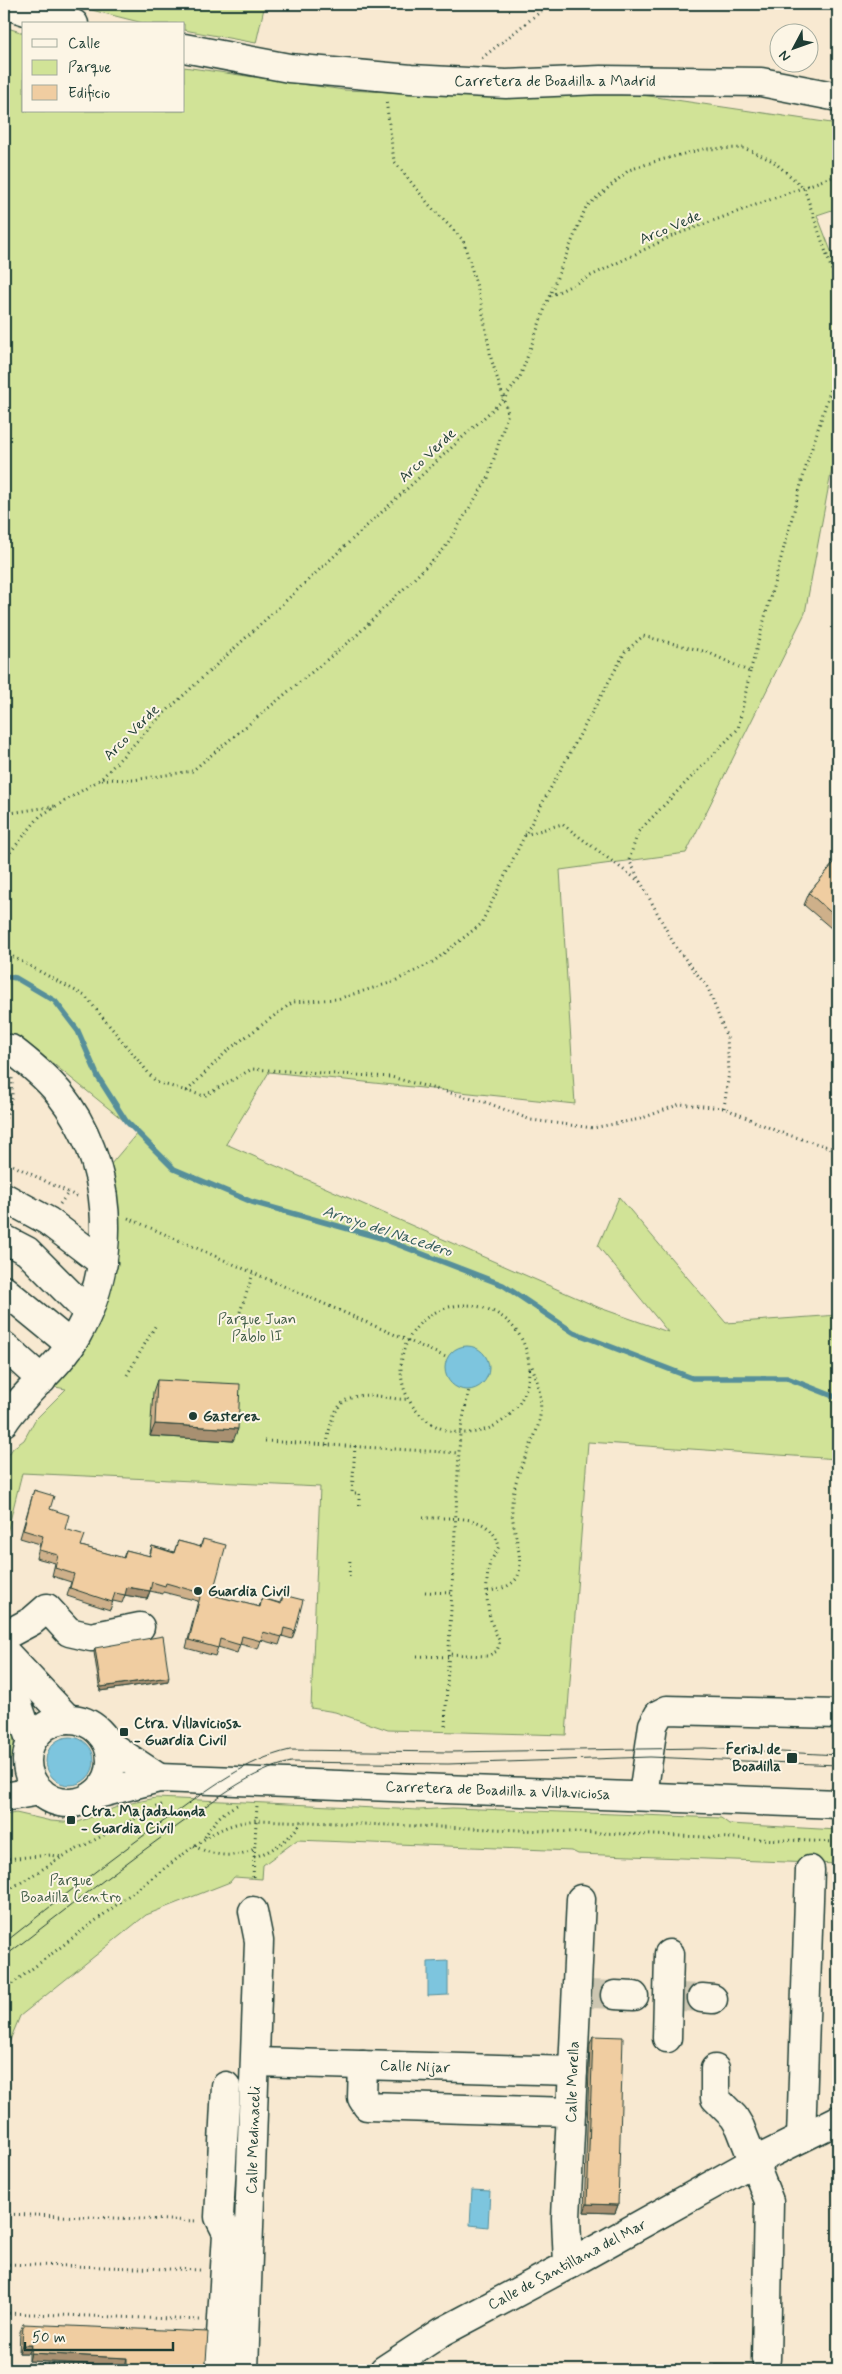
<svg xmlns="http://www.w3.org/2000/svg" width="842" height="2374" viewBox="0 0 842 2374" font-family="Mynerve,sans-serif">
<rect width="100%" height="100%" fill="#f8e9d1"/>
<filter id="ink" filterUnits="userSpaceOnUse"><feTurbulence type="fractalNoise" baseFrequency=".02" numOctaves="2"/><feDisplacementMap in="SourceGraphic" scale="10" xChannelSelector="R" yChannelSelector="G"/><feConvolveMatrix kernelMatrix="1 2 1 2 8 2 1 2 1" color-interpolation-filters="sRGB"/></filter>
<g filter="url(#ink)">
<g fill="#d1e397" stroke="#789066">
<polygon points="68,4 265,4 256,43 184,30 184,24 147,24"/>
<polygon points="4,27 24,33 24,111 184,111 184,67 344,90 465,95 642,95 838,124 838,208 817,215 838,269 838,436 805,613 686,853 560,870 575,1104 269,1072 226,1144 600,1308 668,1332 598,1246 619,1197 726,1323 838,1315 838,1459 588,1442 566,1735 388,1730 335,1712 311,1708 320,1487 22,1473 4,1545 4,1462 13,1448 24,1440 35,1420 66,1389 50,1386 79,1349 105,1171 138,1132 25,1041 4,1032"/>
<polygon points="4,1706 12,1721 15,1755 4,1765"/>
<polygon points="156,1798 419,1810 452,1808 721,1818 729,1824 838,1830 838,1864 578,1854 572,1851 297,1840 263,1865 262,1879 234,1877 230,1882 146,1915 20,2016 4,2055 4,1815 16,1813 51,1821 76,1823 122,1805"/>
</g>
<g fill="#7dc5de" stroke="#578f9a">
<circle cx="467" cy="1368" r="22"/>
<circle cx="70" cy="1761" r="24"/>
<polygon points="448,1961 448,1995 428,1996 428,1962"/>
<polygon points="472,2190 490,2191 488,2227 470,2225"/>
</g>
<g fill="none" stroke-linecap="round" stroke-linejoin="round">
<polyline stroke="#578f9a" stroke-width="5.5" points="4,976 16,978 55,1001 78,1031 98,1077 126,1121 174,1169 252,1202 381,1238 503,1285 573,1332 692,1378 787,1378 838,1398"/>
<g stroke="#cdc7b2" stroke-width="28" stroke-dasharray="28 14" stroke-linecap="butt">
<polyline points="589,1994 615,1995"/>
<polyline points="680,1997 702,1998"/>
</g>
<defs>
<g id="minor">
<polyline points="4,4 38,15 74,24"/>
<polyline points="184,48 289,68 411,79 506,84 601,80 761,82 838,97"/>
<polyline points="4,1197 48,1221 103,1263"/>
<polyline points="4,1239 27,1251 88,1312"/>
<polyline points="4,1290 71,1345"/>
<polyline points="4,1346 42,1380"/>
<path d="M 4,1422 C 25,1390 58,1369 77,1335 C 120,1259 113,1161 59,1093 C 45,1076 28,1062 11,1049"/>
<polyline points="4,1636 32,1621 47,1608 69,1632 91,1637 140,1627"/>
<polyline points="4,1651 68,1719"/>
<polyline points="4,1685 18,1705 31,1742"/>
<circle cx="69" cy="1761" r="42"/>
<polyline points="109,1745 159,1778"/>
<polyline points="94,1795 159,1778 838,1804"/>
<polyline points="643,1795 653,1725 659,1714 667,1710 838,1714"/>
<polyline points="4,1797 40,1791"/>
<polyline points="615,1995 634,1996"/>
<polyline points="702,1998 713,1999"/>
<polyline points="667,2038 669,1954"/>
<polyline points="256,2062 573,2071"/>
<polyline points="363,2065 362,2098 367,2106 571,2112"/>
<polyline points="715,2069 715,2098 734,2117 740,2127 769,2201 766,2359"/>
<polyline points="801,2138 810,1870"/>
<polyline points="568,2265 566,2218 581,1899"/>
<polyline points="219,2370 227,2233 219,2217 226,2086"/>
<polyline points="244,2370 259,1941 253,1911"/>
<polyline points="384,2370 442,2332 568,2265 753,2162 838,2120"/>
</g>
</defs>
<use href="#minor" stroke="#1f3d34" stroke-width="31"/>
<g stroke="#1f3d34" stroke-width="3" stroke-dasharray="1 4" stroke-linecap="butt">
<polyline points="482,58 545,8 547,4"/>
<polyline points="550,296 672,236 826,179 838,176"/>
<polyline points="102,779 133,780 192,771 358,634 444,549 488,478 508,413 491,358 480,297 463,240 431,207 394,161 386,100"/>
<polyline points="4,814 55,806"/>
<polyline points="525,835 562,824 640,882"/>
<polyline points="4,860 40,816 101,779 159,718 503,400 520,377 549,297 586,207 629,170 653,162 703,149 744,148 773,161 804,188 838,288"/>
<polyline points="4,952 85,996 156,1082 204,1096 252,1069 391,1077 488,1103 531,1120 593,1128 640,1119 680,1104 724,1108 779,1132 838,1150"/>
<polyline points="187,1091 228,1050 293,1002 337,999 393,982 433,962 481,924 525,835 625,652 643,636 707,652 750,672 805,470 838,366"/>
<polyline points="724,1108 729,1072 727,1038 708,988 675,946 629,860 638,832 738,729 750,672"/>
<polyline points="4,1123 12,1097 12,1078"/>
<polyline points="4,1161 78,1197"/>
<polyline points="60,1204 68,1193"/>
<polyline points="128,1218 448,1358"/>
<circle cx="465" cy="1369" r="64"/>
<polyline points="240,1312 253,1274"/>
<polyline points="127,1375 157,1323"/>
<polyline points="265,1441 459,1453"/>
<path d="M 327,1445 C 331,1412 339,1391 377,1396 C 389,1397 396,1400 408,1399"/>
<polyline points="355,1446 352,1493 359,1493 359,1509"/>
<path d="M 423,1518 C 451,1519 490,1512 499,1546 C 496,1553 490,1561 489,1567 C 484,1590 487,1621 500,1641 L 497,1651 L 487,1656 L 449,1654"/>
<polyline points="349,1577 350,1559"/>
<path d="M 488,1591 C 499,1590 513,1586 518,1576 C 525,1558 510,1525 512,1503 C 518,1445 559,1431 531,1364"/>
<polyline points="425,1592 452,1593"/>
<polyline points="417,1656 449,1657"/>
<polyline points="445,1726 460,1433 469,1390"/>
<polyline points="44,1814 67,1819 84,1816"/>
<path d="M 205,1837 C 213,1822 221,1813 237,1805"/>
<path d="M 194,1846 C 214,1856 234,1859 254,1849"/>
<path d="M 254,1857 C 275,1850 288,1840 302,1822"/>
<polyline points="4,1859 51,1855 62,1857"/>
<polyline points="253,1877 257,1805"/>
<polyline points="4,1893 62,1857 163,1804"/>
<path d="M 4,1990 L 194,1846 C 217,1830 228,1824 256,1820 L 838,1842"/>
<polyline points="4,2214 198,2221"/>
<polyline points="4,2264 203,2270"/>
<polyline points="4,2313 201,2320"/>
<polyline points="28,2364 127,2368"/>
</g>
<use href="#minor" stroke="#fcf5e5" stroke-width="28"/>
<g stroke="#1f3d34" stroke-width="1">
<path d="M 4,1943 C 60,1899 115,1855 174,1814 C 210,1788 246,1760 290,1750 L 448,1752 L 704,1748 L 838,1755"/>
<path d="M 4,1957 C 64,1911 123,1864 186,1820 C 219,1797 251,1771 291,1762 L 448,1764 L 650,1757 L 838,1765"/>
</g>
</g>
<g fill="#ceb08a" stroke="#1f3d34">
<polygon points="838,858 838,934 804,905 809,893"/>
<polygon points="157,1380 233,1441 150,1436 153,1392"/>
<polygon points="34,1490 50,1509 65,1529 81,1546 123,1558 126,1550 149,1556 152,1546 174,1552 178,1541 200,1547 203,1539 212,1595 259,1607 262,1598 280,1603 283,1595 295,1631 292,1639 282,1636 279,1645 261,1640 258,1649 240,1644 237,1653 218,1647 215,1656 186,1648 198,1601 163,1592 163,1594 150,1591 147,1599 125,1595 122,1603 113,1601 110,1610 67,1596 71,1582 52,1576 55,1563 36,1558 40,1544 20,1538"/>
<polygon points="95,1648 168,1681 100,1691 94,1652"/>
<polygon points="593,2036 618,2205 615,2213 584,2212 590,2044"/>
<polygon points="23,2324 206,2362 209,2370 124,2370 125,2366 29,2361 29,2353 19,2353 20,2332"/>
</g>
<g fill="#a89071" stroke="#1f3d34">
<polygon points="155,1424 238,1429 233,1441 150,1436"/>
<polygon points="127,1587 150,1591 147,1599 124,1595"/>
<polygon points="169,1677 168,1681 100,1691 101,1687"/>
<polygon points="587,2204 618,2205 615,2213 584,2212"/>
<polygon points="22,2345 32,2345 29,2353 19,2353"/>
<polygon points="31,2353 127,2358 125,2366 29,2361"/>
</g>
<g fill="#f0cda1" stroke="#1f3d34">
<polygon points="838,858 838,919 809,893"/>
<polygon points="157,1380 240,1384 238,1429 155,1424"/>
<polygon points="34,1490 54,1496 50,1509 69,1515 65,1529 85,1535 81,1546 124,1558 126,1550 150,1556 152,1546 174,1553 178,1541 201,1547 203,1539 226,1545 212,1595 260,1607 262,1598 281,1604 283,1595 303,1600 295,1631 284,1628 282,1637 263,1632 261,1641 242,1636 240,1645 220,1639 218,1648 189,1640 201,1593 166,1583 165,1586 152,1582 150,1591 127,1587 125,1595 115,1593 112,1602 70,1588 74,1574 55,1568 58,1555 39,1550 43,1536 23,1530"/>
<polygon points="163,1636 169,1677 101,1687 95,1648"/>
<polygon points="593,2036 623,2037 618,2205 587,2204"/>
<polygon points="23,2324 208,2332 206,2362 209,2370 127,2370 127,2358 31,2353 32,2345 22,2345"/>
<polygon points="715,2365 838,2369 838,2370 715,2370"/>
</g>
</g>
<g fill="#1f3d34" stroke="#fcf5e5" stroke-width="2">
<circle cx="193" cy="1416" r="5"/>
<circle cx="198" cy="1591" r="5"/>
<rect x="119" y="1727" width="10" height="10" rx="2.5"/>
<rect x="786" y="1752" width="12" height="12" rx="2.5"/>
<rect x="66" y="1815" width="10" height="10" rx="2.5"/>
</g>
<g text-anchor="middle" stroke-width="4" stroke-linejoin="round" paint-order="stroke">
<g font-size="15" fill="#1f3d34" stroke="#fcf5e5">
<text x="555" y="86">Carretera de Boadilla a Madrid</text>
<text transform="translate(670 227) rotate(-23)" y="5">Arco Vede</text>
<text transform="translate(427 455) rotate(-43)" y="5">Arco Verde</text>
<text transform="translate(131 732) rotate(-45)" y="5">Arco Verde</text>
<text transform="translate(498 1790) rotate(2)" y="5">Carretera de Boadilla a Villaviciosa</text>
<text transform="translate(415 2066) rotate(2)" y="5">Calle Nijar</text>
<text transform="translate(572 2082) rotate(-88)" y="5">Calle Morella</text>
<text transform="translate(253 2140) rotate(-88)" y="5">Calle Medinaceli</text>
<text transform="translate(567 2264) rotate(-28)" y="5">Calle de Santillana del Mar</text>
</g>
<g font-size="15" fill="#435e48" stroke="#fcf5e5">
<text x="257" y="1324">Parque Juan<tspan x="257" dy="17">Pablo II</tspan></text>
<text x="71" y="1885">Parque<tspan x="71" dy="17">Boadilla Centro</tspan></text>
</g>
<g font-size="15" font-weight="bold" fill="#1f3d34" stroke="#fcf5e5" text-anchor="start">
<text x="203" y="1421">Gasterea</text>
<text x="208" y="1596">Guardia Civil</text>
<text x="134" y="1728">Ctra. Villaviciosa<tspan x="134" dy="17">- Guardia Civil</tspan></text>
<text x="781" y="1754" text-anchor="end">Ferial de<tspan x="781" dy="17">Boadilla</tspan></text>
<text x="81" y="1816">Ctra. Majadahonda<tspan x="81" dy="17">- Guardia Civil</tspan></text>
</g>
<g font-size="16" font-style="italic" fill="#365f5e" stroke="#fcf5e5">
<text transform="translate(388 1230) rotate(18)" y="6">Arroyo del Nacedero</text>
</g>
</g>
<rect width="842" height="2374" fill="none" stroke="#fcf5e5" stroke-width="20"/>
<rect x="10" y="10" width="822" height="2354" fill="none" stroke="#1f3d34" stroke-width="2" filter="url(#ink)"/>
<rect x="22" y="22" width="162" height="90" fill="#fcf5e5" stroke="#a4ab9e"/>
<rect x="32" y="39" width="25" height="8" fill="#fcf5e5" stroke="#a4ab9e"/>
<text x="68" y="48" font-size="15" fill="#1f3d34">Calle</text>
<rect x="32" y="60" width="25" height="15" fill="#d1e397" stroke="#a4ab9e"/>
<text x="68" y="72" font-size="15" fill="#1f3d34">Parque</text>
<rect x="32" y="85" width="25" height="15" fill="#f0cda1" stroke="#a4ab9e"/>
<text x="68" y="98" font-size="15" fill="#1f3d34">Edificio</text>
<g transform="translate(794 48) rotate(229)"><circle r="24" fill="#fcf5e5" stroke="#a4ab9e"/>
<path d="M0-4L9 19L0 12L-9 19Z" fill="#1f3d34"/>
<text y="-8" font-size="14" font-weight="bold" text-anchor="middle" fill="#1f3d34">N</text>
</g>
<path d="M25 2342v8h148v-8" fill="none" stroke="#1f3d34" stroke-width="2.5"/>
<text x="32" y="2342" font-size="15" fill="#1f3d34" stroke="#fcf5e5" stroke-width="4" paint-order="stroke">50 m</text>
</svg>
